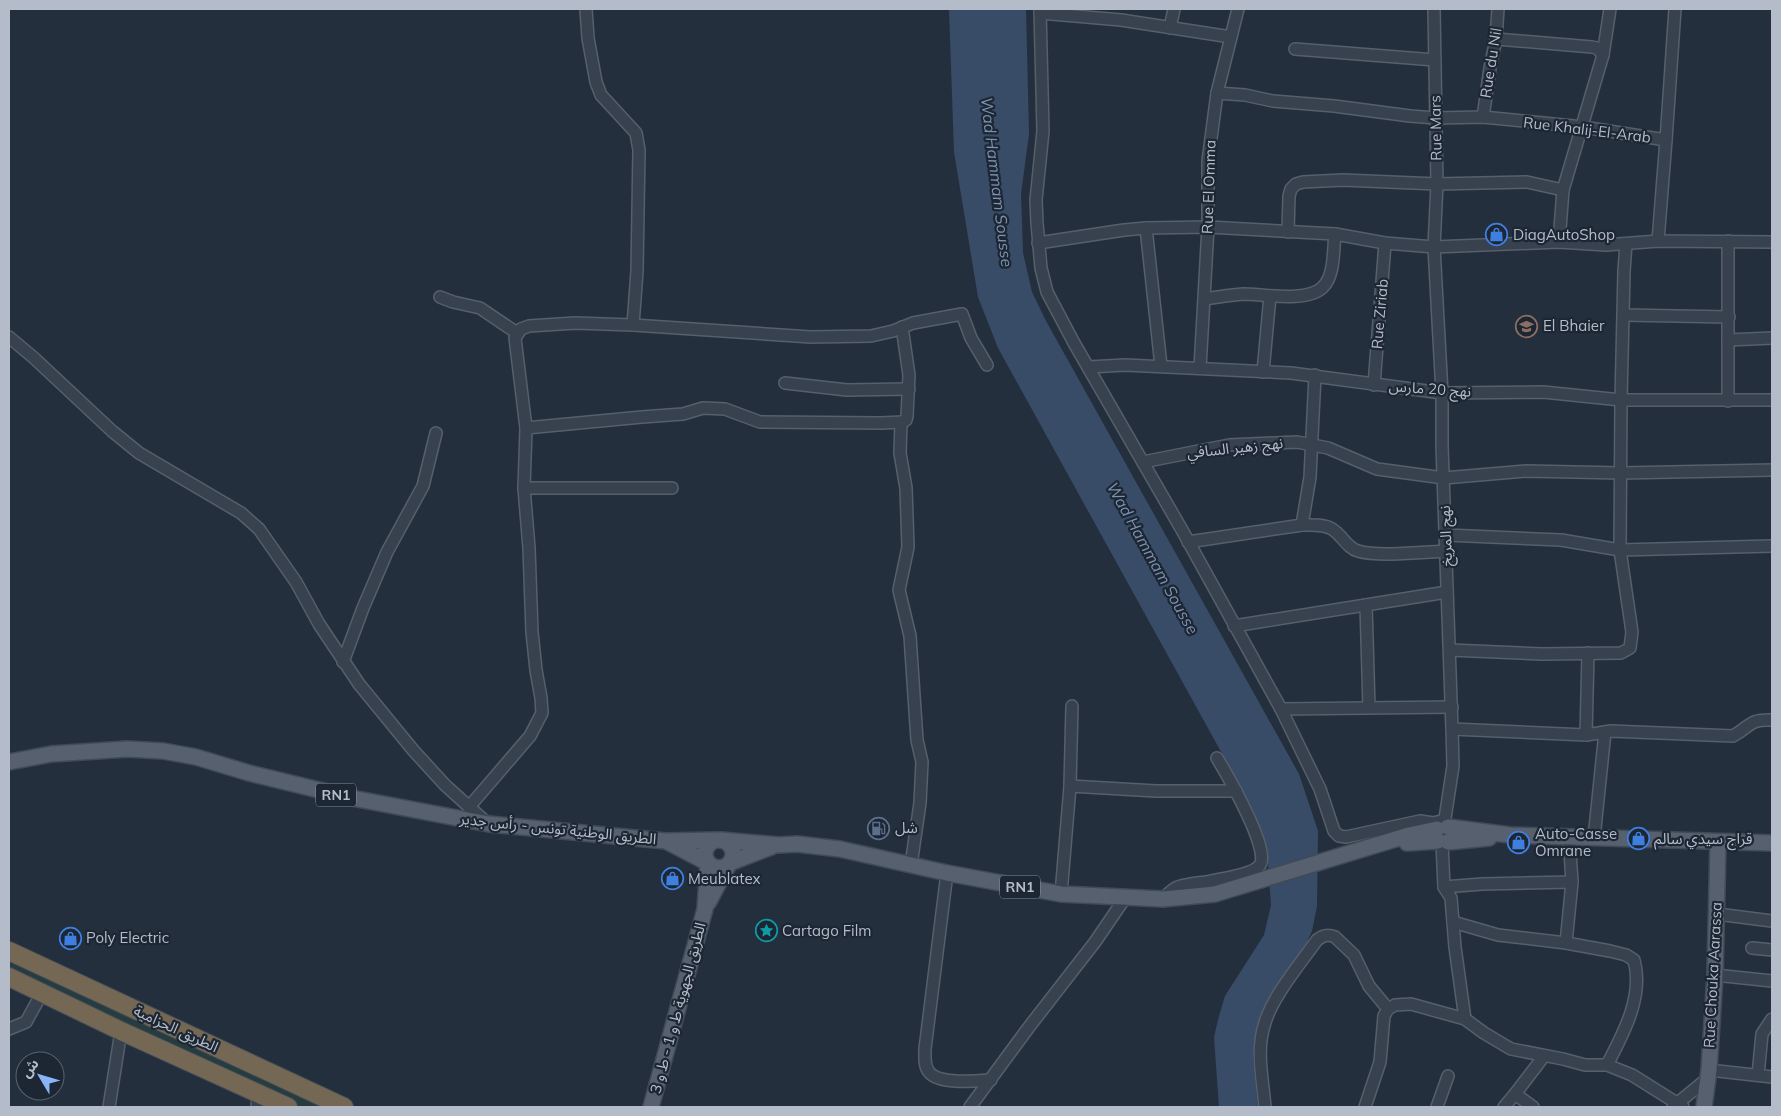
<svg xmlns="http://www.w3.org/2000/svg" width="1781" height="1116" viewBox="0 0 1781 1116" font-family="Mulish,'Noto Sans Arabic',sans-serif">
<rect width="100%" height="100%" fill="#242f3e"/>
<polygon fill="#263c3f" points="9,956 332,1107 299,1107 37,985 9,971"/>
<polygon fill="#394c67" points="949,9 1026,9 1029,134 1021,194 1023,253 1032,292 1046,321 1299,774 1318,831 1317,906 1312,931 1303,951 1264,1008 1256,1032 1253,1059 1258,1107 1219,1107 1214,1037 1219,1016 1225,996 1264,935 1271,905 1268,863 1263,834 1251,806 998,348 978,297 954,152"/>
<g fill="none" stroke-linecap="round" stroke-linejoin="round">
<defs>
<g id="minor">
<polyline points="586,9 588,38 596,82 601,95 636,133 639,150 637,271 633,325 811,337 871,336 893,331 913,323 962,314 971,338 987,365"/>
<polyline points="1040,9 1043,131 1036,200 1037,223 1041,268 1047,292 1074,343 1182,530 1281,709 1320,789 1334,831 1339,836 1346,837 1420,821 1433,823 1445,820"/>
<polyline points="1434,9 1437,184 1434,247 1442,393 1442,446 1452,729 1453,766 1444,825"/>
<polyline points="1040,13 1121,20 1231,37"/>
<polyline points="1170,28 1174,9"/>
<polyline points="1496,39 1592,47 1597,48 1603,55 1563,190 1559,242"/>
<polyline points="1295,49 1435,60"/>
<polyline points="1603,55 1610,9"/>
<polyline points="1217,93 1245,95 1273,101 1334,106 1410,116 1436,118 1483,117 1583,127 1666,140 1675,9"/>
<polyline points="1483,117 1490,68 1496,39 1498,9"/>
<polyline points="1146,228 1161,366"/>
<polyline points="1288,232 1289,196 1291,189 1296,184 1303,182 1343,180 1437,184 1527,182 1563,190"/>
<polyline points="1658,241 1666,140"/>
<polyline points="1038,243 1124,230 1146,228 1208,227 1335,234 1385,243 1434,247 1559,242 1606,245 1658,241 1772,242"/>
<polyline points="440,297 453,302 480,308 517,333"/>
<path d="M 1204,299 C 1217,297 1230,295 1243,294 C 1263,294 1307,303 1323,287 C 1335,275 1333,250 1335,234"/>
<polyline points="1624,315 1729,317"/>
<polyline points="9,337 34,358 112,431 139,453 241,513 259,529 296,582 319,624 359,684 413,750 445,785 487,823"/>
<polyline points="1728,340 1772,338"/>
<polyline points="1089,367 1125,365 1291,373 1442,393 1543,392 1621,400 1772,400"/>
<polyline points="1200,368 1208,227 1208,161 1217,93 1238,9"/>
<polyline points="1263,372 1270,296"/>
<polyline points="785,383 847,390 909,389"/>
<polyline points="1374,385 1385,243"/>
<polyline points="1728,401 1728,241"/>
<polyline points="901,422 900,453 906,488 908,547 899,590 910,636 917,740 922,762 920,803 911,865"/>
<polyline points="526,428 642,417 683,414 703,408 725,409 760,422 881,423 903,422 906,420 907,416 909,375 902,327"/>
<polyline points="1143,462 1229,445 1297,442 1328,448 1377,469 1444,478 1526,471 1621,473 1772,470"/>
<polyline points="524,488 672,488"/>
<path d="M 1302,525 C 1311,525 1324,524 1332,529 C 1342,535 1347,548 1358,551 C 1378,557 1424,552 1447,551"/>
<polyline points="1446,535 1561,540 1620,550 1772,546"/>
<polyline points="1188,542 1302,525 1310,477 1315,375"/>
<polyline points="1366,605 1369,707"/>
<polyline points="1234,626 1447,592"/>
<polyline points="1450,650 1542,654 1621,653 1630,648 1632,632 1620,550 1621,400 1624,271 1626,244"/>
<polyline points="343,662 363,608 387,552 423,486 436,433"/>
<polyline points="1281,709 1452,707"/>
<path d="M 1452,729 L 1586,735 L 1611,731 L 1733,736 C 1751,726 1749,719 1772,720"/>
<polyline points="1586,735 1588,653"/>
<polyline points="1070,786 1156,791 1236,791"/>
<polyline points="469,807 530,736 542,713 541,698 536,670 532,632 529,548 524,488 526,428 515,338 521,329 529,326 575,323 633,325"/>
<polyline points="1594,838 1605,732"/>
<polyline points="1442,843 1444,887 1451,898 1455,947 1465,1019"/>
<path d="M 947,873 L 925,1049 C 925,1057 924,1066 929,1072 C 939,1085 976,1081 991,1080"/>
<polyline points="1444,887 1482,884 1572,882"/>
<polyline points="1061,894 1070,786 1072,706"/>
<path d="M 1163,899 C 1167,895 1172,889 1178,887 C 1189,883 1204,883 1216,880 C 1226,878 1252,874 1259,866 C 1273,853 1226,773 1217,758"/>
<polyline points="1717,914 1772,921"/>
<path d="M 1453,922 L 1498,935 L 1566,943 L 1610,951 L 1626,955 L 1634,960 C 1644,997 1623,1034 1607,1065"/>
<polyline points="1566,943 1572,882 1569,836"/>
<polyline points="1752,948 1772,950"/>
<polyline points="1715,975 1772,981"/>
<polyline points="9,1029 26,1022 42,993"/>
<polyline points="1709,1070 1772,1077"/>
<polyline points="1758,1075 1762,1034 1772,1019"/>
<polyline points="109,1107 121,1031"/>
<polyline points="257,1107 258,1093"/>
<polyline points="970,1107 1029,1027 1095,942 1125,898"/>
<path d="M 1265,1107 C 1263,1081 1256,1052 1264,1026 C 1271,998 1300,964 1317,940 C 1323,935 1328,934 1335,937 L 1354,955 L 1369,986 L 1388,1009"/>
<polyline points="1365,1107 1380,1062 1384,1016 1388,1009 1395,1005 1411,1004 1465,1019 1484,1033 1511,1049 1563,1059 1585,1065 1607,1065 1632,1075 1683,1107"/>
<polyline points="1437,1107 1448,1076"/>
<polyline points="1504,1107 1515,1094"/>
<polyline points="1533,1107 1515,1094 1544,1056"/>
<polyline points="1673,1107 1707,1079"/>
</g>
<g id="major">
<polyline points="9,762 51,754 127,749 163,751 196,757 249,773 352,798 489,824 666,841 716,840"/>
<polyline points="1448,827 1510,835 1772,843"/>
<circle cx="719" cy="854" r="14"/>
<polyline points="721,840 779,845 797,844 840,849 947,873 1061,894 1163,899 1215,894 1409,835 1437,829"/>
<polyline points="1448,842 1489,838"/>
<polyline points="1407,843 1438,841"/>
<polyline points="732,862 771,847"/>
<polyline points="708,903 728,866"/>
<polyline points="651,1107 705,909 708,863 668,842"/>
<polyline points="1704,1107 1709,1070 1715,975 1718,842"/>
</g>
<g id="highway">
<polyline points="9,951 344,1107"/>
<polyline points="9,977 121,1031 288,1107"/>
</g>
</defs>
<use href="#minor" stroke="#565f6c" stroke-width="14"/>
<use href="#major" stroke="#414a57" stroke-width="18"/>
<use href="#highway" stroke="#434c59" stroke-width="20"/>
<use href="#minor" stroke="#38414e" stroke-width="11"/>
<use href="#major" stroke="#56606e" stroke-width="15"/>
<use href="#highway" stroke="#746855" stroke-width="18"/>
</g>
<defs>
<symbol id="shop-ring" viewBox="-11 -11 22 22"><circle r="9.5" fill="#1d2633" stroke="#3f7fe0" stroke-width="1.5"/><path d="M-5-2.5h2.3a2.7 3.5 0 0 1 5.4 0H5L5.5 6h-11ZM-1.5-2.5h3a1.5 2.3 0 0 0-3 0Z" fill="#3f7fe0"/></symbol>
<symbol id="school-ring" viewBox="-11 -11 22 22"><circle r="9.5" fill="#1d2633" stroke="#8d6e63" stroke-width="1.5"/><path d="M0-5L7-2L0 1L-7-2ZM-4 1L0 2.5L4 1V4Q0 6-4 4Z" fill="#8d6e63"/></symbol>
<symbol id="fuel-ring" viewBox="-11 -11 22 22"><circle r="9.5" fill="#1d2633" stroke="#5c6f8a" stroke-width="1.5"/><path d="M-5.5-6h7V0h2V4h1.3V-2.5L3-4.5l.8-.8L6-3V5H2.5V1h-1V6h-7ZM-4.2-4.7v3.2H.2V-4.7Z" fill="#5c6f8a"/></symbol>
<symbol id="sight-ring" viewBox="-11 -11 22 22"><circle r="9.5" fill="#1d2633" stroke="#0f9aa8" stroke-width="1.5"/><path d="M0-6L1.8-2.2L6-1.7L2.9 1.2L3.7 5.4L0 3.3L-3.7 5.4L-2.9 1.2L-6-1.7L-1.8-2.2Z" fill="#0f9aa8"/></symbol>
</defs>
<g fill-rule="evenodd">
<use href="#shop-ring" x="1484" y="222" width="25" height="25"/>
<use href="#school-ring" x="1514" y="314" width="25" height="25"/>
<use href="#fuel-ring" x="866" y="816" width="25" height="25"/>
<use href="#shop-ring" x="1626" y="826" width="25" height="25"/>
<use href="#shop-ring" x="1506" y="830" width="25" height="25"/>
<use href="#shop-ring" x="660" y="866" width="25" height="25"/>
<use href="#sight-ring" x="754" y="918" width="25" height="25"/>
<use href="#shop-ring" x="58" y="926" width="25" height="25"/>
</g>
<g text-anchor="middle" stroke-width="4.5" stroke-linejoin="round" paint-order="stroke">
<g fill="#1d2633" stroke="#878f9c" stroke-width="1">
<rect x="316" y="783.5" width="40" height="23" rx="4"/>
<rect x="1000" y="875.5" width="40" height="23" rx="4"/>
</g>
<g font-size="14" font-weight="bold" fill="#b4bcc9">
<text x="336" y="800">RN1</text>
<text x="1020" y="892">RN1</text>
</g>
<g font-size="15" fill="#b4bcc9" stroke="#1d2633">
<text transform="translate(1491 63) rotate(-81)" y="5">Rue du Nil</text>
<text transform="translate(1436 128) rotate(-91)" y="5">Rue Mars</text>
<text transform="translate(1587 130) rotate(7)" y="5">Rue Khalij-El-Arab</text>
<text transform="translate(1209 187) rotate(-88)" y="5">Rue El Omma</text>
<text transform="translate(1380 314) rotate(-85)" y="5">Rue Ziriab</text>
<text transform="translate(1430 389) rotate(4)" y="5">نهج 20 مارس</text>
<text transform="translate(1235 448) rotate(-6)" y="5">نهج زهير السافي</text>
<text transform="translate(1446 536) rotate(-92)" y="5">نهج المريخ</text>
<text transform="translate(558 829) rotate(6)" y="5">الطريق الوطنية تونس - رأس جدير</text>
<text transform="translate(1713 975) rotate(-87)" y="5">Rue Chouka Aarassa</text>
<text transform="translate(678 1008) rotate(-75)" y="5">الطريق الجهوية ط و 1 - ط و 3</text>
<text transform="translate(176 1029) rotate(25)" y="5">الطريق الحزامية</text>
</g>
<g font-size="15" fill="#b4bcc9" stroke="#1d2633" text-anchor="start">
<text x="1513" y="240">DiagAutoShop</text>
<text x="1543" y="331">El Bhaier</text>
<text x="895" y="833">شل</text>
<text x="1535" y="839">Auto-Casse<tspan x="1535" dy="17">Omrane</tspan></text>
<text x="1654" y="844">قراج سيدي سالم</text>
<text x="688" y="884">Meublatex</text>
<text x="782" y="936">Cartago Film</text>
<text x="86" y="943">Poly Electric</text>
</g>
<g font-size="16" font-style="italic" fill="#7c92b1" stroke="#1d2633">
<text transform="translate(997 182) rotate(83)" y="6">Wad Hammam Sousse</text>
<text transform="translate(1153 558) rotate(61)" y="6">Wad Hammam Sousse</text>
</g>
</g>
<rect width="1781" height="1116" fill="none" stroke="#b4bcc9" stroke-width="20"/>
<g transform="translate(40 1076) rotate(308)"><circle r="24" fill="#1d2633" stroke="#59626f"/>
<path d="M0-4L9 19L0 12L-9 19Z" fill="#8ab4f8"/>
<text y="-8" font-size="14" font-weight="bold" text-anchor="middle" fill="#b4bcc9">ش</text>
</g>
</svg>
